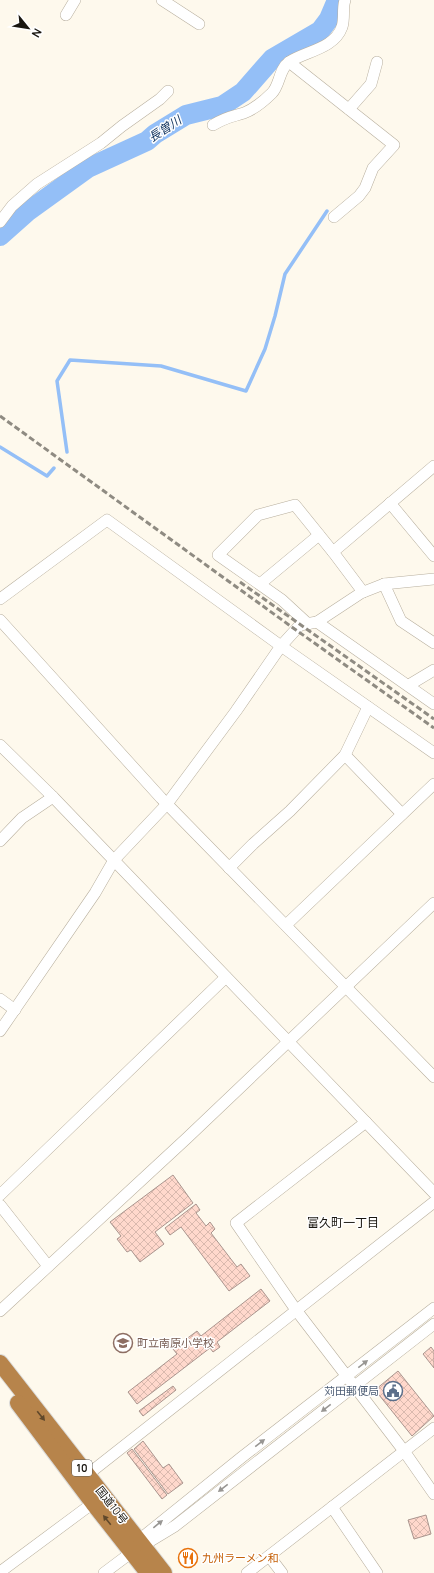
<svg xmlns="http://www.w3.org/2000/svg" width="434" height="1573" viewBox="0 0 434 1573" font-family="Manrope,'Noto Sans JP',sans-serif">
<defs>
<pattern id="building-cross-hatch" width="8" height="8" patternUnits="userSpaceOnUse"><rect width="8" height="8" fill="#ffd8cc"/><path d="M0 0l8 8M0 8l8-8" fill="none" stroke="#dab9ae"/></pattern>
</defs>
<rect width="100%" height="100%" fill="#fef9ed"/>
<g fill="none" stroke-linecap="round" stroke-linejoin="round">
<g stroke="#94bff7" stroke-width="3.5">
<polyline points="0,447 47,476 54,468"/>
<polyline points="67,452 57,381 70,360 161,366 246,391 265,349 275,316 285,274 327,211"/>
</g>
<polyline stroke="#94bff7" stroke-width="20" points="0,236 27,212 88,168 147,141 155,134 186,115 222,106 243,92 272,59 320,31 329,19 337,0"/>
</g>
<g fill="url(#building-cross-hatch)" stroke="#aa958e">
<polygon points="173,1175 193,1203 155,1232 164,1244 140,1262 131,1250 127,1252 117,1239 121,1236 110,1222"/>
<polygon points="196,1204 200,1210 196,1213 206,1226 210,1222 215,1229 211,1233 237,1267 241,1264 250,1276 229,1291 181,1227 170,1235 165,1228"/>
<polygon points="261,1289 270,1301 217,1342 220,1347 213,1352 210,1348 137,1404 128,1392 177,1354 173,1349 197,1331 201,1336"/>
<polygon points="431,1347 434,1351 434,1368 423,1354"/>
<polygon points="398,1371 434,1416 412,1436 375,1390"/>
<polygon points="173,1386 176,1390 143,1416 139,1411"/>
<polygon points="143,1441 163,1468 169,1464 183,1483 168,1494 134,1449"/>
<polygon points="132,1449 167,1495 162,1499 127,1453"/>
<polygon points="426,1515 431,1534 414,1539 408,1520"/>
</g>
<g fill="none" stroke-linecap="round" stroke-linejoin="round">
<defs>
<g id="minor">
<polyline points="162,0 199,24"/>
<polyline points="66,15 75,0"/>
<polyline points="289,62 394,145 373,168 365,188 359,196 334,217"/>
<polyline points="349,109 371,84 377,62"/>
<path d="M 213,125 C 226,117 231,117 244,113 C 254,109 264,101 272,93 C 280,85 279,69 289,62 C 306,51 334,49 342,27 C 345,18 342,9 345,0"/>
<polyline points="0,222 12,206 37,184 101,143 122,126 160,99 168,91"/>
<polyline points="390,503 434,556"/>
<polyline points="260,584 319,535"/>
<polyline points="384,584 401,621 434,643"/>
<polyline points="363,592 333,552 434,466"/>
<polyline points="0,599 107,520 281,646 434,753"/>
<polyline points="0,620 161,798 434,1077"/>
<polyline points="317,622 434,704"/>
<polyline points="308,624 282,600 218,555 258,515 295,505 333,552"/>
<polyline points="409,685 434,670"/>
<polyline points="0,745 53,797 434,1193"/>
<polyline points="345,755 402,814"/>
<polyline points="0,841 22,818 53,797"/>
<polyline points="229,868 253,844 290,811 345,755 368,707"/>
<polyline points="286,925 434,784"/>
<polyline points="0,999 15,1010"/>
<polyline points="0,1031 95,893 114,860 167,804 236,711 281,646 300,625 317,622 361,593 384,584 434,579"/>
<polyline points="366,1122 236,1223 296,1310 404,1451 434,1494"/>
<polyline points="0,1195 226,977"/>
<polyline points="0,1205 48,1266"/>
<polyline points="0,1311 187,1138 434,903"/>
<polyline points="82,1479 434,1202"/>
<polyline points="332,1507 377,1573"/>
<polyline points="135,1546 139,1540 242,1457 434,1308"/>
<polyline points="269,1556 282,1573"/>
<polyline points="0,1572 93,1503"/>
<polyline points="104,1573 132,1552 175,1526 434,1324"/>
<polyline points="247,1573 434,1428"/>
</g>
<g id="highway">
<polyline points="0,1363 164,1573"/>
<polyline points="18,1403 93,1503 148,1573"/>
</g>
</defs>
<use href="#minor" stroke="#b8af9e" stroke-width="12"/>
<use href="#highway" stroke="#dadad9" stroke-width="18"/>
<use href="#minor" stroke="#fff" stroke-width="11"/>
<use href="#highway" stroke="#b7844b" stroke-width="16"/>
<g stroke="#8f8b82" stroke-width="3" stroke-dasharray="6 3" stroke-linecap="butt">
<polyline points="0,416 296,630 434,728"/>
<polyline points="240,582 434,719"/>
</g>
</g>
<defs><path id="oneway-solid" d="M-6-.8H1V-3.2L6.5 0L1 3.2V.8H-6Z"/></defs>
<g fill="#989693">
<use href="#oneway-solid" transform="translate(363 1364) rotate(-38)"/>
<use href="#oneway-solid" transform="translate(326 1408) rotate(142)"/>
<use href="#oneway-solid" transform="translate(260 1443) rotate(-37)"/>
<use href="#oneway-solid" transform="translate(223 1488) rotate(142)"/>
<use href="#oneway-solid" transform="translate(158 1524) rotate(-39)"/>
</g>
<g fill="#60482b">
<use href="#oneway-solid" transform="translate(41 1416) rotate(51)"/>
<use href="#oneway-solid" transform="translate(107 1520) rotate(-129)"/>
</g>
<defs>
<symbol id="school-ring" viewBox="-11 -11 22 22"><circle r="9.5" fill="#fff" stroke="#8d6e63" stroke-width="1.5"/><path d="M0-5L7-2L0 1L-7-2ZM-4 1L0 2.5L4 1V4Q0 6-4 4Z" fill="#8d6e63"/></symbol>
<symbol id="civic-ring" viewBox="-11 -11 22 22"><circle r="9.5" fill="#fff" stroke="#5c6f8a" stroke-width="1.5"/><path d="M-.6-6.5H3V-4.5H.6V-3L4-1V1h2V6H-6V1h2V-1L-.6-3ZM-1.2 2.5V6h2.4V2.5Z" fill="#5c6f8a"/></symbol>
<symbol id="restaurant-ring" viewBox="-11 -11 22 22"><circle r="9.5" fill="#fff" stroke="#e8710a" stroke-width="1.5"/><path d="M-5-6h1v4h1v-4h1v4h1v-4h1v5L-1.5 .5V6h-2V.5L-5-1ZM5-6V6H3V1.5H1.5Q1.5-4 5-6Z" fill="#e8710a"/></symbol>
</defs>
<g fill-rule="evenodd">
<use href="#school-ring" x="112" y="1332" width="22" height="22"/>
<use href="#civic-ring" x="382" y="1380" width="22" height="22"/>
<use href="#restaurant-ring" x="177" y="1547" width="22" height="22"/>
</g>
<g text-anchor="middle" stroke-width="3" stroke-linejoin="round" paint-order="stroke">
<rect fill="#fff" stroke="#5e5c58" stroke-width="1" x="72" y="1460" width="20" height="16" rx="3"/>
<g font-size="10" font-weight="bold" fill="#191610">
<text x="82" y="1472">10</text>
</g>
<g font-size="11" fill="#785e54" stroke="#fff" text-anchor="start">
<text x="137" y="1347">町立南原小学校</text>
</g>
<g font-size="11" fill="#4e5e75" stroke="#fff" text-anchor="end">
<text x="379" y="1395">苅田郵便局</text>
</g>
<g font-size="11" fill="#191610" stroke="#fff">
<text transform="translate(112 1505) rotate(52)" y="4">国道10号</text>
</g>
<g font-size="11" fill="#c56008" stroke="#fff" text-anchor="start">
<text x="202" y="1562">九州ラーメン和</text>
</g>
<g font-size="12" font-style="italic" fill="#0e315d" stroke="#fff">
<text transform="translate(165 129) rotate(-33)" y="4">長曽川</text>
</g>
<g font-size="12" fill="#191610" stroke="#fff">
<text x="343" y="1227">富久町一丁目</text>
</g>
</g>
<g transform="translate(28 28) rotate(120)" stroke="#ffffff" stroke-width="3" paint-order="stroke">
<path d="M0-3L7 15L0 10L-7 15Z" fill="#191610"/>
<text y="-6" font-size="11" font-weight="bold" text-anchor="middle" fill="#191610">N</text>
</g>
</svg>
